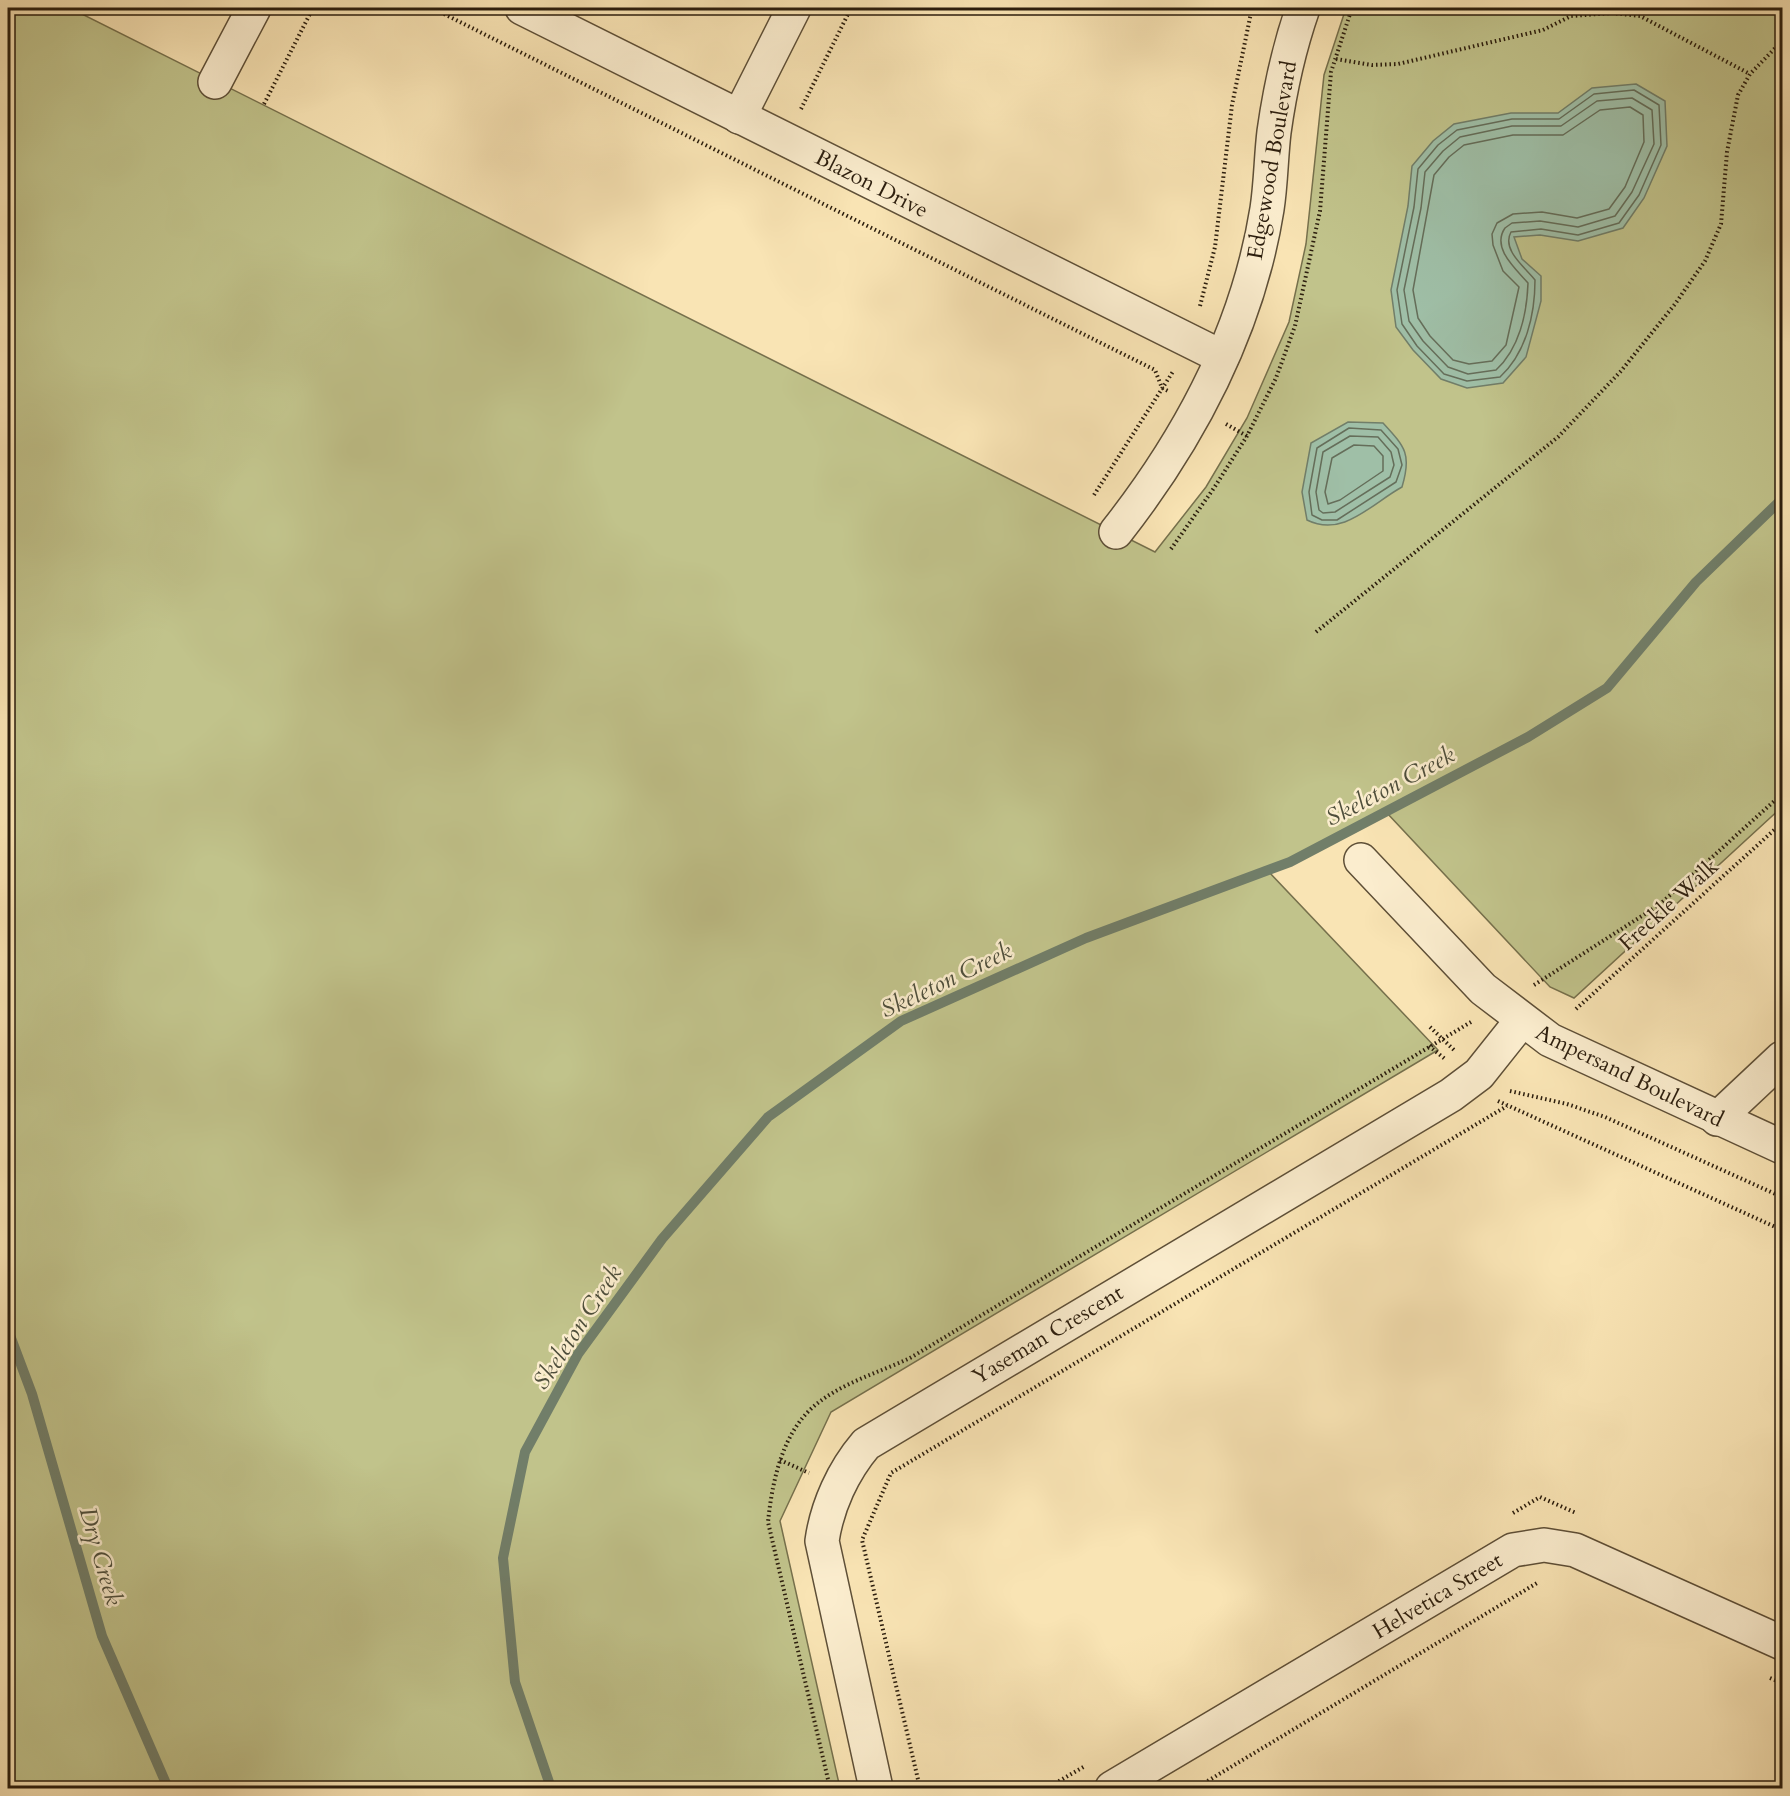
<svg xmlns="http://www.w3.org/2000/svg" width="1790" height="1796" viewBox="0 0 1790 1796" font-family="Cardo,serif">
<rect width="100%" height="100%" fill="#f9e4b4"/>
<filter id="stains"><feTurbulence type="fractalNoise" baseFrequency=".00333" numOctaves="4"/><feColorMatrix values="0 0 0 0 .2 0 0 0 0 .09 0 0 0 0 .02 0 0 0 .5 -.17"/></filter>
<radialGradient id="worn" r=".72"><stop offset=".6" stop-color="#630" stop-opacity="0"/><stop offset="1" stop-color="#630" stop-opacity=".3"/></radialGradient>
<polygon fill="#c1c38b" stroke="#76704c" stroke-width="1.5" points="8,8 70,8 1155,552 1206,487 1247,418 1289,322 1306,244 1324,75 1346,8 1782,8 1782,807 1574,998 1550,987 1386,812 1290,862 1267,870 1438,1050 831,1412 780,1521 840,1788 8,1788"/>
<g fill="#9fbfa7" stroke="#717e69" stroke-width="1.5">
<polygon points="1636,84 1665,101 1667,146 1644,198 1623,228 1578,241 1540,235 1514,237 1522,259 1541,276 1541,301 1526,357 1503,383 1467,388 1441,379 1413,350 1396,327 1391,290 1408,206 1412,166 1433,141 1454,124 1511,113 1558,113 1592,88"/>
<path d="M 1348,422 L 1383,423 C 1405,447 1412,454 1402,487 C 1371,504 1343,538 1307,520 L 1302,492 L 1311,443 Z"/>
</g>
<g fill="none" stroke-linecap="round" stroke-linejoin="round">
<g stroke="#656e5a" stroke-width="1.5">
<path d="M 1634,90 L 1659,105 L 1661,145 L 1639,195 L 1619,223 L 1578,235 L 1541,229 L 1511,232 C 1501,250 1526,268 1535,280 C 1535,315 1526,353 1500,377 L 1467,381 L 1444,374 L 1417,346 L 1402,324 L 1397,290 L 1414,207 L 1418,169 L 1438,145 L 1457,130 L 1512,119 L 1559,119 L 1594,94 Z"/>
<path d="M 1632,98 L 1652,110 L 1654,144 L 1632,192 L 1615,216 L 1578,227 L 1540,221 L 1512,223 L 1505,228 C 1491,248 1516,269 1528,283 C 1527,314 1519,349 1496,370 L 1468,374 L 1448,367 L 1423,341 L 1409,321 L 1404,290 L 1421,208 L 1425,172 L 1443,151 L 1460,137 L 1512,126 L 1561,126 L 1597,101 Z"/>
<polygon points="1630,107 1643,115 1644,142 1625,187 1609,209 1577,218 1542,212 1513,214 1497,223 1492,234 1493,245 1503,271 1519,287 1506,345 1492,361 1469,364 1453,360 1430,336 1418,318 1413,290 1434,175 1449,157 1464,145 1513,135 1563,135 1600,110"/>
<polygon points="1349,428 1381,430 1398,449 1402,465 1396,482 1337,520 1322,520 1312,515 1309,492 1317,448"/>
<polygon points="1350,436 1378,437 1391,452 1394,465 1390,477 1335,512 1323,513 1319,510 1316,492 1323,452"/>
<polygon points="1354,445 1374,446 1383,456 1383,471 1340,500 1328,504 1325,492 1332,458"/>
</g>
<g stroke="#717e69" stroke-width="10">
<polyline points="8,1330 32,1394 102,1636 168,1788"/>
<polyline points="551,1788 515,1682 503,1558 525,1452 578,1354 662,1239 768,1117 901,1021 1086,938 1290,862 1528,737 1607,688 1696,582 1782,499"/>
</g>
<defs>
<g id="minor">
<polyline points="522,8 1222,357"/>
<polyline points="215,82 254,8"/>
<polyline points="739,117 794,8"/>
<path d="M 1116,532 C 1190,438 1248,328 1267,209 C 1271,183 1271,157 1274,132 C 1280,89 1289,48 1303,8"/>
<polyline points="1361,860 1483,989 1550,1040 1782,1147"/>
<polyline points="1717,1119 1782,1058"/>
<path d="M 876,1788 L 822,1541 C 827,1506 843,1471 866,1444 L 1451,1095 L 1479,1074 L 1522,1020"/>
<polyline points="1112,1788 1513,1550 1544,1545 1575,1550 1782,1643"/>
</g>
</defs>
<use href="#minor" stroke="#5e4f37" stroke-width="36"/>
<g stroke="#2b1d0d" stroke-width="4" stroke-dasharray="1.5 3" stroke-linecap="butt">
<polyline points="432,8 1155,370 1162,388 1168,391"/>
<polyline points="1336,59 1372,65 1398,64 1543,30 1571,16 1612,13 1640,16 1750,74"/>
<polyline points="264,104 313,8"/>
<polyline points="801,109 851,8"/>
<polyline points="1200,306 1215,247 1232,105 1252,8"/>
<polyline points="1226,424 1247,436"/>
<polyline points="1094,495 1174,370"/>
<polyline points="1171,549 1214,488 1247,436 1276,378 1295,326 1320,211 1331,72 1352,8"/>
<polyline points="1316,632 1558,437 1621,371 1675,304 1705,261 1721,224 1727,152 1738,95 1750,74 1782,41"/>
<polyline points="1534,985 1659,905 1782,794"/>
<polyline points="1576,1009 1782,823"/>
<polyline points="1430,1027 1454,1050"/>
<polyline points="1429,1046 1445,1059"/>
<polyline points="1510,1091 1567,1104 1605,1117 1782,1197"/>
<polyline points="1498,1101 1782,1230"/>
<polyline points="780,1460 809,1473"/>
<polyline points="1513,1513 1540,1497 1576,1513"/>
<polyline points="1770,1678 1782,1683"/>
<path d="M 830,1788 L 768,1522 C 772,1484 781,1436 812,1408 C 838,1384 878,1373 910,1358 L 1471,1022"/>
<polyline points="920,1788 862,1540 891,1473 1507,1106"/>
<polyline points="1047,1788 1085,1766"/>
<polyline points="1196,1788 1537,1583"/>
</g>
<use href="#minor" stroke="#fbedce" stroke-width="33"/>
</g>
<g text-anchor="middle" stroke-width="5" stroke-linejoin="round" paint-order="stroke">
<g font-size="22" fill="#2b1d0d" stroke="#fbedce">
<text transform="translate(1271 160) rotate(-80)" y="8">Edgewood Boulevard</text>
<text transform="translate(872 183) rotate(27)" y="8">Blazon Drive</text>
<text transform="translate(1668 904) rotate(-42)" y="8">Freckle Walk</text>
<text transform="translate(1630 1075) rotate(26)" y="8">Ampersand Boulevard</text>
<text transform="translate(1047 1334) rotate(-31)" y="8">Yaseman Crescent</text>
<text transform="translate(1437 1595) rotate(-31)" y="8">Helvetica Street</text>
</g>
<g font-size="24" font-style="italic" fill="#4e4e3b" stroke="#fbedce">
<text transform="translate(1390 786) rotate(-28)" y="8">Skeleton Creek</text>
<text transform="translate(946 980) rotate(-26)" y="8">Skeleton Creek</text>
<text transform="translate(577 1327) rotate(-57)" y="8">Skeleton Creek</text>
<text transform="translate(101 1556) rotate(74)" y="8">Dry Creek</text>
</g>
</g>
<rect width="1790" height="1796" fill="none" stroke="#f9e4b4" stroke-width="30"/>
<rect x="9" y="9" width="1772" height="1778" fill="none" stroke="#2b1d0d" stroke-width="3"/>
<rect x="15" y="15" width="1760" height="1766" fill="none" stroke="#2b1d0d" stroke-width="1.5"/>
<rect width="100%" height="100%" filter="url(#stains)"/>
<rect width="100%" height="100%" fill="url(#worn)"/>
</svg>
